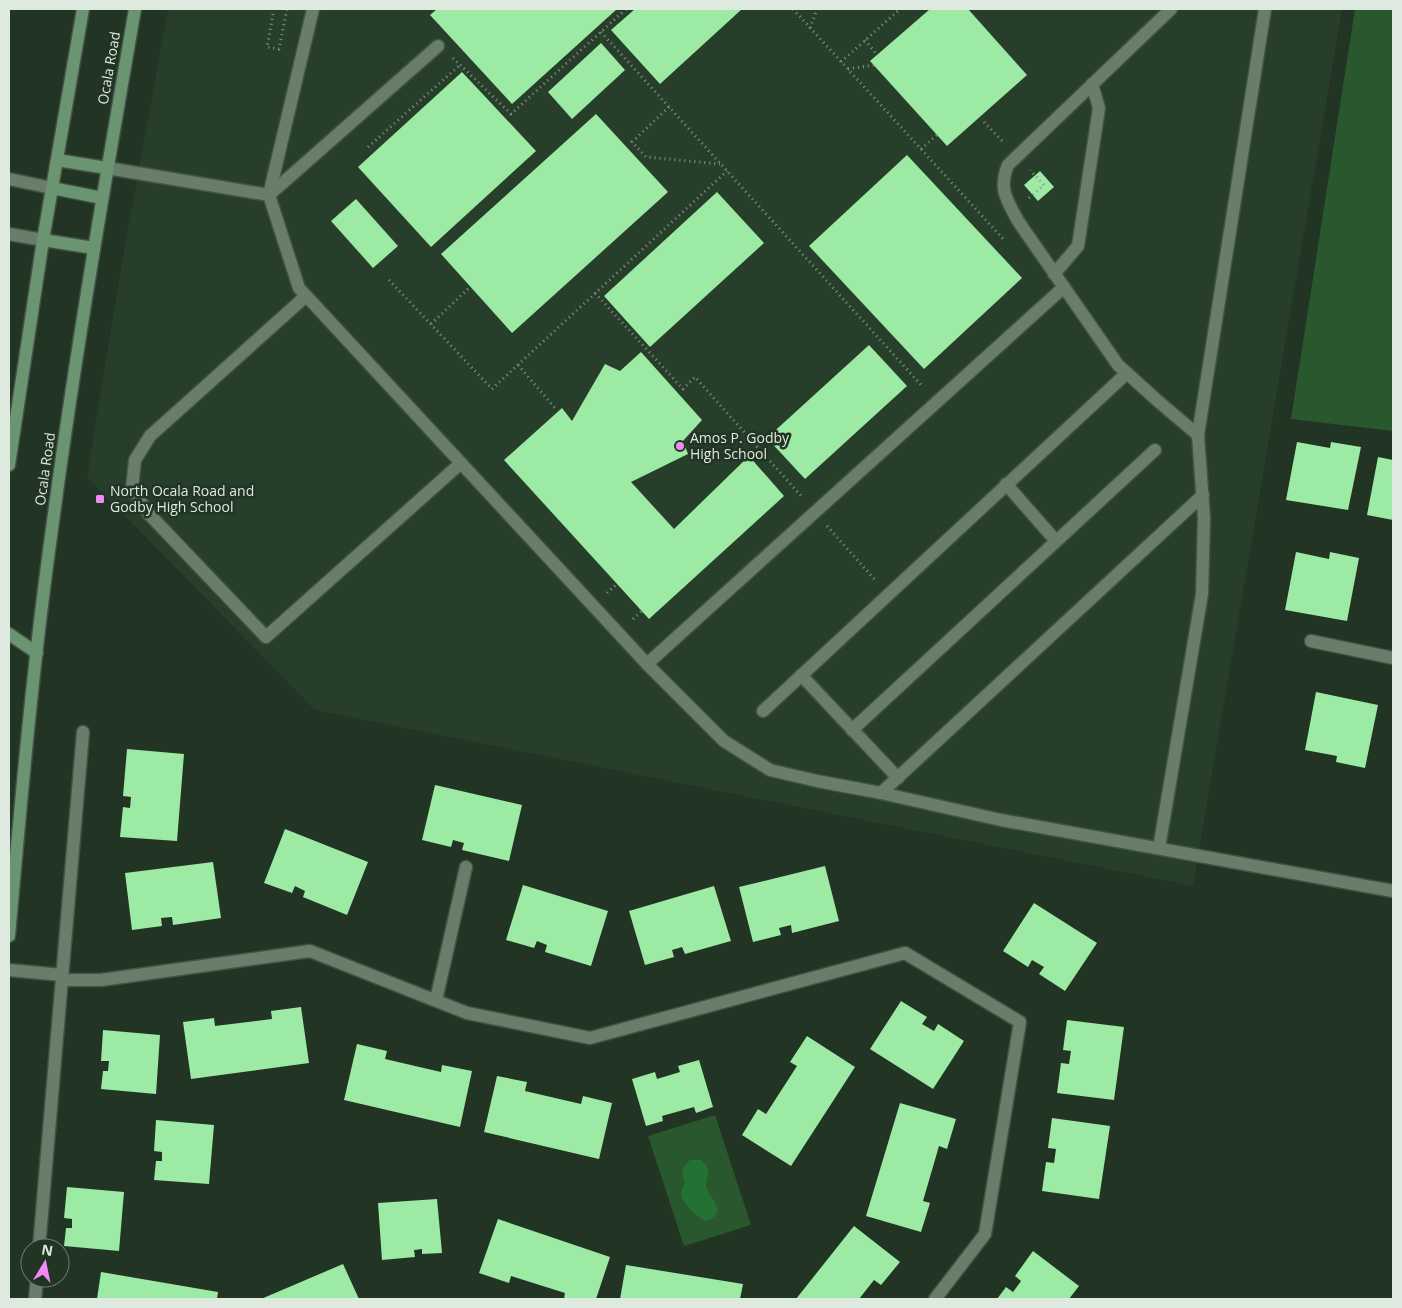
<svg xmlns="http://www.w3.org/2000/svg" width="1402" height="1308" viewBox="0 0 1402 1308" font-family="'Open Sans',sans-serif">
<rect width="100%" height="100%" fill="#223424"/>
<polygon fill="#273f2a" points="168,9 1342,9 1193,886 315,710 87,477 123,257"/>
<g fill="#29582f">
<polygon points="1355,9 1393,9 1393,431 1291,419"/>
<polygon points="715,1115 751,1225 684,1246 648,1136"/>
</g>
<path fill="#237233" d="M 690,1160 L 701,1160 C 716,1173 703,1176 707,1189 C 710,1200 730,1212 706,1221 C 700,1219 684,1204 682,1198 C 680,1192 683,1187 685,1182 L 682,1174 L 683,1168 Z"/>
<g fill="#9ceaa4">
<polygon points="437,9 617,9 512,104 430,15"/>
<polygon points="635,9 742,9 660,84 611,30"/>
<polygon points="930,9 968,9 1027,75 947,146 870,61"/>
<polygon points="601,43 625,70 572,119 548,92"/>
<polygon points="462,72 536,151 431,247 358,167"/>
<polygon points="596,114 668,192 512,333 441,254"/>
<polygon points="907,155 1022,278 924,369 809,246"/>
<polygon points="1040,171 1054,187 1038,201 1024,185"/>
<polygon points="717,192 764,243 650,347 604,296"/>
<polygon points="356,199 398,246 373,268 331,221"/>
<polygon points="869,345 907,386 805,479 767,438"/>
<polygon points="641,352 702,420 683,441 688,454 631,482 674,529 749,456 784,496 649,619 504,460 562,408 572,421 605,364 620,371"/>
<polygon points="1297,442 1330,448 1331,442 1361,447 1348,510 1286,500"/>
<polygon points="1378,457 1393,460 1393,520 1367,515"/>
<polygon points="1296,552 1329,559 1330,552 1359,558 1347,621 1285,610"/>
<polygon points="1316,692 1378,705 1365,768 1336,762 1337,756 1305,750"/>
<polygon points="127,749 184,754 177,841 120,837 123,807 130,808 131,797 123,796"/>
<polygon points="435,785 522,805 509,861 462,850 464,843 453,840 451,847 422,840"/>
<polygon points="285,829 368,862 347,915 303,897 305,891 295,886 292,893 264,883"/>
<polygon points="213,862 221,918 173,925 172,917 161,918 162,926 132,930 125,873"/>
<polygon points="825,866 839,921 792,933 791,925 779,928 781,935 753,942 739,887"/>
<polygon points="523,885 608,911 591,966 545,952 547,945 537,941 534,948 506,940"/>
<polygon points="714,886 731,941 685,954 682,947 672,950 674,957 645,965 629,911"/>
<polygon points="1034,903 1097,943 1065,991 1039,974 1044,967 1032,960 1028,967 1003,951"/>
<polygon points="901,1001 927,1017 922,1024 934,1031 938,1024 964,1041 933,1089 870,1049"/>
<polygon points="301,1007 309,1063 191,1079 183,1022 214,1018 215,1026 272,1019 271,1011"/>
<polygon points="1067,1020 1124,1027 1114,1100 1057,1093 1061,1063 1069,1064 1071,1051 1063,1050"/>
<polygon points="103,1030 160,1035 156,1094 101,1089 103,1071 108,1071 109,1061 101,1061"/>
<polygon points="807,1036 855,1067 791,1166 742,1135 758,1109 766,1114 797,1066 790,1062"/>
<polygon points="357,1044 387,1051 385,1059 441,1072 442,1065 472,1071 460,1127 344,1100"/>
<polygon points="699,1060 713,1107 696,1113 694,1107 662,1116 663,1121 646,1126 632,1079 655,1072 657,1079 680,1072 678,1066"/>
<polygon points="497,1076 527,1082 525,1091 581,1104 583,1096 612,1103 599,1159 484,1132"/>
<polygon points="900,1103 956,1119 947,1149 939,1146 923,1201 930,1203 921,1232 866,1216"/>
<polygon points="1052,1118 1110,1126 1099,1199 1042,1191 1046,1162 1054,1163 1056,1149 1048,1148"/>
<polygon points="156,1120 214,1125 209,1184 154,1180 156,1161 162,1161 162,1152 154,1151"/>
<polygon points="67,1187 124,1192 119,1251 64,1246 66,1228 72,1228 72,1219 64,1218"/>
<polygon points="437,1199 442,1253 422,1254 422,1249 414,1250 415,1257 382,1260 378,1203"/>
<polygon points="498,1219 610,1257 596,1299 564,1299 565,1293 511,1276 509,1283 479,1273"/>
<polygon points="854,1226 900,1262 881,1285 874,1280 859,1299 796,1299"/>
<polygon points="1033,1251 1079,1286 1069,1299 997,1299 1006,1287 1013,1292 1021,1281 1015,1276"/>
<polygon points="343,1264 359,1299 261,1299"/>
<polygon points="626,1265 743,1284 740,1299 620,1299"/>
<polygon points="101,1272 218,1292 217,1299 97,1299"/>
</g>
<g fill="none" stroke-linecap="round" stroke-linejoin="round">
<defs>
<g id="service">
<polyline points="313,9 269,195 299,288 647,664 724,741 770,770 817,781 881,793 1001,820 1393,891"/>
<path d="M 1171,9 L 1008,165 C 998,189 1007,200 1018,221 L 1118,365 L 1159,402 L 1198,435"/>
<polyline points="107,168 269,195"/>
<polyline points="9,179 52,188"/>
<polyline points="269,195 438,46"/>
<polyline points="9,234 43,240"/>
<polyline points="1054,274 1078,246 1099,108 1092,84"/>
<polyline points="306,296 150,436 135,460 132,488 148,513 266,637 461,463"/>
<polyline points="1006,484 1056,541"/>
<polyline points="647,664 1064,287"/>
<polyline points="801,675 898,778"/>
<polyline points="763,711 1127,373"/>
<polyline points="852,730 1155,450"/>
<polyline points="881,793 1203,495"/>
<polyline points="1159,848 1202,594 1204,518 1198,435 1265,9"/>
<polyline points="9,970 62,975"/>
<polyline points="63,980 101,980 310,951 467,1013 590,1038 905,953 1020,1022 985,1234 935,1299"/>
<polyline points="436,1000 466,867"/>
<polyline points="39,1248 83,732"/>
<polyline points="35,1299 37,1278"/>
</g>
<polyline id="minor" points="1311,641 1393,658"/>
<g id="secondary">
<polyline points="57,160 107,168"/>
<polyline points="52,188 102,198"/>
<polyline points="43,240 94,248"/>
<polyline points="9,465 43,240 83,9"/>
<polyline points="9,634 37,653"/>
<path d="M 9,936 C 21,800 33,664 52,529 C 75,355 105,182 135,9"/>
</g>
</defs>
<use href="#service" stroke="#425144" stroke-width="15"/>
<use href="#minor" stroke="#425144" stroke-width="15"/>
<use href="#secondary" stroke="#425144" stroke-width="15"/>
<g stroke="#869487" stroke-width="3" stroke-dasharray="1 4" stroke-linecap="butt">
<polyline points="274,9 267,47 279,49 287,9"/>
<polyline points="793,9 1005,241"/>
<polyline points="810,28 817,9"/>
<polyline points="601,32 923,387"/>
<polyline points="865,40 877,55"/>
<polyline points="453,58 511,114 626,9"/>
<polyline points="841,62 900,9"/>
<polyline points="848,69 874,65"/>
<polyline points="669,107 632,142 646,157 720,164"/>
<polyline points="984,122 1003,142"/>
<polyline points="368,147 461,64"/>
<polyline points="921,149 937,135"/>
<polyline points="1029,198 1044,185 1030,170"/>
<polyline points="389,280 492,389 727,171"/>
<polyline points="595,293 683,389 695,377 803,498"/>
<polyline points="431,324 469,288"/>
<polyline points="518,365 555,408"/>
<polyline points="827,526 876,581"/>
<polyline points="607,593 617,584"/>
<polyline points="633,619 642,611"/>
</g>
<use href="#service" stroke="#687d6a" stroke-width="12"/>
<use href="#minor" stroke="#687d6a" stroke-width="12"/>
<use href="#secondary" stroke="#6b9470" stroke-width="12"/>
</g>
<g fill="#f28af3" stroke="#223424" stroke-width="2">
<circle cx="680" cy="446" r="5"/>
<rect x="95" y="494" width="10" height="10" rx="2.5"/>
</g>
<g text-anchor="middle" stroke-width="5" stroke-linejoin="round" paint-order="stroke">
<g font-size="14" fill="#dee9df" stroke="#223424">
<text transform="translate(109 68) rotate(-80)" y="5">Ocala Road</text>
<text transform="translate(45 469) rotate(-82)" y="5">Ocala Road</text>
</g>
<g font-size="14" fill="#dee9df" stroke="#223424" text-anchor="start">
<text x="690" y="443">Amos P. Godby<tspan x="690" dy="16">High School</tspan></text>
<text x="110" y="496">North Ocala Road and<tspan x="110" dy="16">Godby High School</tspan></text>
</g>
</g>
<rect width="1402" height="1308" fill="none" stroke="#dee9df" stroke-width="20"/>
<g transform="translate(45 1263) rotate(10)"><circle r="24" fill="#223424" stroke="#6d7c6f"/>
<path d="M0-4L9 19L0 12L-9 19Z" fill="#f28af3"/>
<text y="-8" font-size="14" font-weight="bold" text-anchor="middle" fill="#dee9df">N</text>
</g>
</svg>
